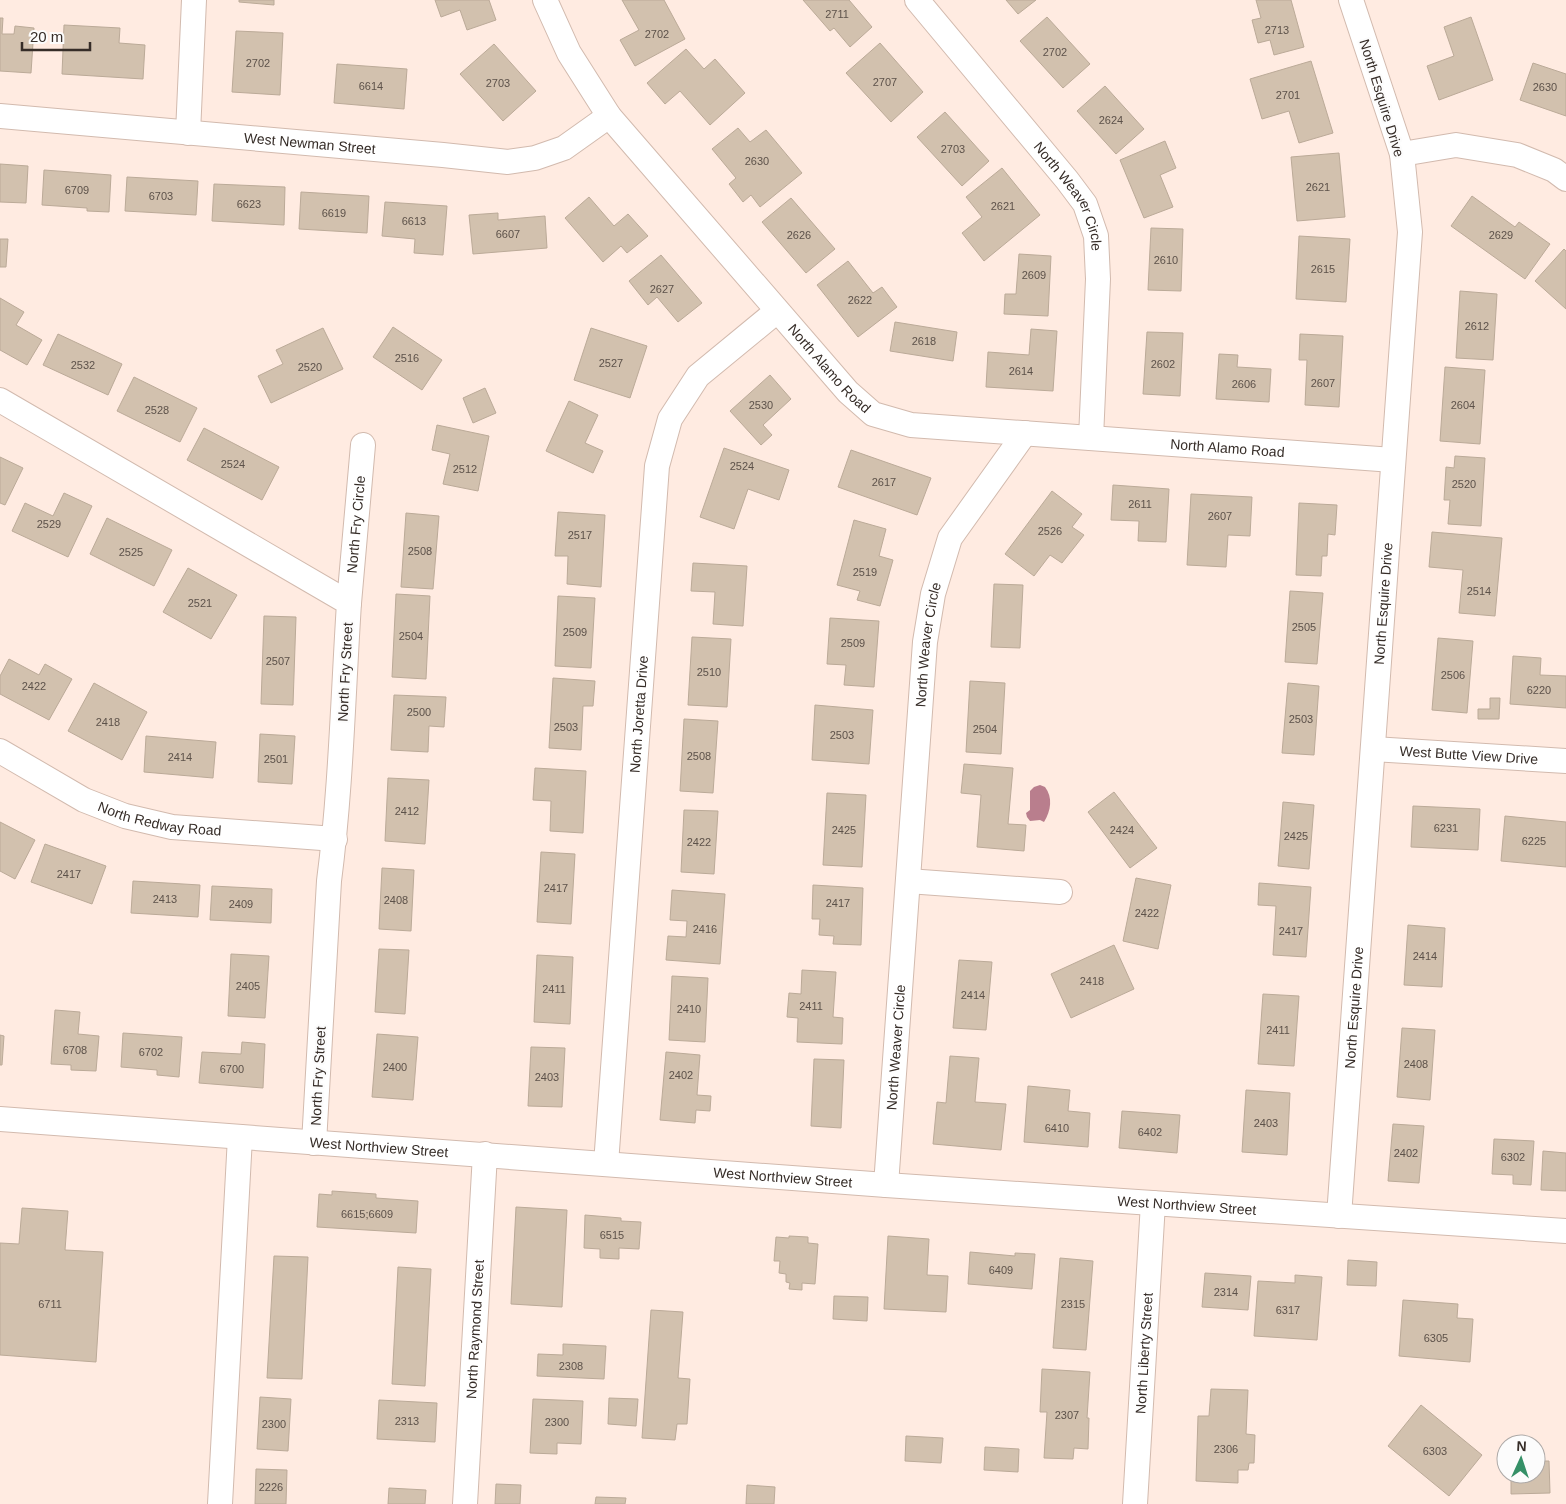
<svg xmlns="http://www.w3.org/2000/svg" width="1566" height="1504" viewBox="0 0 1566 1504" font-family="Helvetica,sans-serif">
<rect width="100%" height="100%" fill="#ffebe1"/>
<path fill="#b97e8d" d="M 1040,785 L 1045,787 C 1053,797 1051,811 1044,822 L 1040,820 L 1030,821 L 1027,817 L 1026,813 L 1030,810 L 1030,791 L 1034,787 Z"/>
<g fill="#d2c1ae" stroke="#bbaa98">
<polygon points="239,0 274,0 274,5 239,2"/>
<polygon points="435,0 489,0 496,20 467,30 460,10 441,17"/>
<polygon points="622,0 664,0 685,39 635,66 620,40 639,30"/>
<polygon points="803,0 849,0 872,27 850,47 834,28 830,31"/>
<polygon points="1006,0 1036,0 1018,14"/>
<polygon points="1256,0 1291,0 1304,47 1274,55 1270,40 1258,43 1252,20 1261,18"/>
<polygon points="1047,17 1090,64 1063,88 1020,41"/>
<polygon points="1471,17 1493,80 1439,100 1427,66 1454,56 1444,27"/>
<polygon points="0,18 3,18 2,34 14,34 15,26 34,28 31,73 0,71"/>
<polygon points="64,25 120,28 119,43 145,45 143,79 62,74"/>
<polygon points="236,31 283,33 280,95 232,92"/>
<polygon points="880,43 923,92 891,122 846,73"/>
<polygon points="494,44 536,91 503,121 460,74"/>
<polygon points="686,49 704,69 715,59 745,93 710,125 680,91 665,104 647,83"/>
<polygon points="1311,61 1333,133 1299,143 1289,111 1262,119 1250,79"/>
<polygon points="1533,63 1566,74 1566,116 1520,100"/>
<polygon points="337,64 407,69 404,109 334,103"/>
<polygon points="1105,86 1144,129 1116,154 1077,111"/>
<polygon points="945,112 989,161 962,186 917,137"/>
<polygon points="738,128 750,142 766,130 802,173 760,207 751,195 743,202 729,184 736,178 712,149"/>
<polygon points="1165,141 1176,168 1160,175 1173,207 1144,218 1120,160"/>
<polygon points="1339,153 1345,217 1297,221 1291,157"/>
<polygon points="0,164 28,166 26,203 0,202"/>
<polygon points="1002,168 1040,215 984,261 962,233 982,217 966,197"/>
<polygon points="44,170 111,175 109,212 87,211 87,208 42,205"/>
<polygon points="127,177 198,181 196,215 125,211"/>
<polygon points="214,184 285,187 284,225 212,221"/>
<polygon points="301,192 369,196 367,233 299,229"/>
<polygon points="1472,196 1515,227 1519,222 1550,244 1525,279 1451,226"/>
<polygon points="589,197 614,226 628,214 648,236 627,253 621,246 603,262 565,218"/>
<polygon points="791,198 835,249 806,273 762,222"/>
<polygon points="385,202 447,206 443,255 414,253 415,239 382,236"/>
<polygon points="498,213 498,220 545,216 547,248 473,254 469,215"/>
<polygon points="1151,228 1183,229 1181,291 1148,290"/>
<polygon points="1299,236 1350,239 1346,302 1296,299"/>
<polygon points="0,239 8,239 6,267 0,267"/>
<polygon points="1564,249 1566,251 1566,309 1535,281"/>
<polygon points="1019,254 1051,256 1048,316 1004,314 1005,294 1016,294"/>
<polygon points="661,255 702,303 678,322 657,297 648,305 629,281"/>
<polygon points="848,261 873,293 882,287 897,307 858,337 817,285"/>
<polygon points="1460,291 1497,294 1493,360 1456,358"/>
<polygon points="0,298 24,312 16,325 42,340 27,365 0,350"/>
<polygon points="895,322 957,332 953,361 890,351"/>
<polygon points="393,327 442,360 422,390 373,357"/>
<polygon points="323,328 343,369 271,403 258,376 283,364 276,350"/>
<polygon points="591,328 647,346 630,398 574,380"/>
<polygon points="1031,329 1057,331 1053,391 986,387 988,352 1029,355"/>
<polygon points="1147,332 1183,333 1180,396 1143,394"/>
<polygon points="58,334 122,364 108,395 43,365"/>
<polygon points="1300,334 1343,336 1339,407 1305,405 1307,360 1299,360"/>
<polygon points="1219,354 1238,355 1237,367 1271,369 1269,402 1216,399"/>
<polygon points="1445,367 1485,370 1480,444 1440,441"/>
<polygon points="770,375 791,399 763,425 772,435 761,445 730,411"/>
<polygon points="134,377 197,408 180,442 117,411"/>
<polygon points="485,388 496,413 473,423 463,398"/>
<polygon points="569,401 598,415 585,443 603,451 593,473 546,451"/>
<polygon points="437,425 489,436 478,491 443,484 450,454 432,450"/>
<polygon points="204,428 279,467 262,500 187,460"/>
<polygon points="724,448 789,470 779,500 748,489 734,529 700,517"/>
<polygon points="851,450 931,478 917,515 838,487"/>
<polygon points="1455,456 1485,458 1481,526 1448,524 1450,500 1444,500 1446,467 1454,468"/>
<polygon points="0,457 23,468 5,505 0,503"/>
<polygon points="1113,485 1169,489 1166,542 1138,541 1139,521 1111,520"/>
<polygon points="1052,491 1082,514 1072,527 1084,535 1062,563 1050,555 1034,576 1005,554"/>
<polygon points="64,493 92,506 68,557 12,531 25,503 53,516"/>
<polygon points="1191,494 1252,497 1250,536 1228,535 1226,567 1187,565"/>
<polygon points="1299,503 1337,505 1335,535 1328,534 1327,556 1322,556 1321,576 1296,575"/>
<polygon points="558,512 605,515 601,587 567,584 568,556 555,556"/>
<polygon points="406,513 439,516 433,589 401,587"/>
<polygon points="107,518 172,550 154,586 90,554"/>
<polygon points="854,520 886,529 879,556 893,560 880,606 857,600 860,591 837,585"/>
<polygon points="1432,532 1502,538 1495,616 1459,613 1463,570 1429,567"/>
<polygon points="693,563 747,566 743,626 713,624 715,592 691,591"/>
<polygon points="188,568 237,595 211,639 163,612"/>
<polygon points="994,584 1023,585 1020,648 991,647"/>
<polygon points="1290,591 1323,593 1317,664 1285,662"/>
<polygon points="396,594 430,596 426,679 392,677"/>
<polygon points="558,596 595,598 591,668 555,666"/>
<polygon points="264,616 296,617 293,705 261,704"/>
<polygon points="830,618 879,621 874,687 844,685 846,665 827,664"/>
<polygon points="692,637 731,639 727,707 688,705"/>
<polygon points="1438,638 1473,641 1467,713 1432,710"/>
<polygon points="1513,656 1541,658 1540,675 1566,676 1566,708 1510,704"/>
<polygon points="9,659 39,675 45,664 72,679 49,720 0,694 0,676"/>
<polygon points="553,678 595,681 593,706 583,706 581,750 549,748"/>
<polygon points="970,681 1005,683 1001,754 966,752"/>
<polygon points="94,683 147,712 122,760 68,731"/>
<polygon points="1288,683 1319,686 1314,755 1282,753"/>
<polygon points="394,695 446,697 444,727 429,726 428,752 391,750"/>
<polygon points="1490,698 1500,698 1499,719 1478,719 1478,709 1490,709"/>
<polygon points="815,705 873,710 869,764 812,760"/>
<polygon points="684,719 718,721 713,793 680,791"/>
<polygon points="260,734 295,736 292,784 258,782"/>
<polygon points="146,736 216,742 213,778 144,772"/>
<polygon points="964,764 1013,768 1008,824 1026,825 1024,851 977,847 981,795 961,793"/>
<polygon points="535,768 586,771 583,833 550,831 551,801 533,800"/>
<polygon points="388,778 429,780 425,844 385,841"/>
<polygon points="1114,792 1157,848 1130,868 1088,812"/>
<polygon points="827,793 866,795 862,867 823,865"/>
<polygon points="1283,802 1314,805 1309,869 1278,866"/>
<polygon points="1413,806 1480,809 1478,850 1411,847"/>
<polygon points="684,810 718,811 714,874 681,872"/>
<polygon points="1505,816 1566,822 1566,867 1501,861"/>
<polygon points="0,822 35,840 15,879 0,871"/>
<polygon points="45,844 106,866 92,904 31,882"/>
<polygon points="541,852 575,854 571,924 537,922"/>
<polygon points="382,868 414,870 411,931 379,929"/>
<polygon points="1136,878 1171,885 1158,949 1123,941"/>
<polygon points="133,881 200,885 198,917 131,913"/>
<polygon points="1259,883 1311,887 1306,957 1273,955 1276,906 1258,905"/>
<polygon points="813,885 863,888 861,945 833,944 834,936 819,935 820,919 812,919"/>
<polygon points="212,886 272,889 271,923 210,920"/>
<polygon points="672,890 725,894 720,964 666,960 668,936 686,937 687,921 670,920"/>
<polygon points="1408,925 1445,928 1442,987 1404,985"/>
<polygon points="1114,945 1134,989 1071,1018 1051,974"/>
<polygon points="379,949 409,950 405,1014 375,1012"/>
<polygon points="231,954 269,956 265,1018 228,1016"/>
<polygon points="537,955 573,957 570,1024 534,1022"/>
<polygon points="959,960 992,962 986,1030 953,1028"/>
<polygon points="802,970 836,972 833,1017 843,1018 842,1044 797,1042 798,1018 787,1017 789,993 801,994"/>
<polygon points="672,976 708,978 705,1042 669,1040"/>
<polygon points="1263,994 1299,996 1294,1066 1258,1064"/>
<polygon points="55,1010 80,1012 78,1034 99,1036 96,1071 71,1070 71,1065 51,1064"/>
<polygon points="1402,1028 1435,1030 1430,1100 1397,1097"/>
<polygon points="123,1033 182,1037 179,1077 157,1075 157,1070 121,1067"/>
<polygon points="377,1034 418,1037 413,1100 372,1097"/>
<polygon points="0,1035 4,1036 2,1065 0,1065"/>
<polygon points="242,1042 265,1044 263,1088 199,1083 202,1052 241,1054"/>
<polygon points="531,1047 565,1048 562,1107 528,1106"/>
<polygon points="666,1052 700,1055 697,1095 711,1096 710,1111 696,1110 695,1123 660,1120"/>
<polygon points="950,1056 979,1058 975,1102 1006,1104 1001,1150 933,1144 937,1102 946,1103"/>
<polygon points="814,1059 844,1060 841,1128 811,1126"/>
<polygon points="1028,1086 1070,1090 1068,1111 1090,1113 1088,1147 1024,1142"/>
<polygon points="1246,1090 1290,1093 1287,1155 1242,1152"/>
<polygon points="1122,1111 1180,1115 1177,1153 1119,1148"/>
<polygon points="1393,1124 1424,1126 1419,1183 1388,1181"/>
<polygon points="1494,1139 1534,1141 1531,1185 1513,1184 1513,1175 1492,1174"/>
<polygon points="1543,1151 1566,1153 1566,1191 1541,1190"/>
<polygon points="332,1191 376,1194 376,1198 418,1201 416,1233 317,1227 319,1194 332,1195"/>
<polygon points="516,1207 567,1210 562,1307 511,1304"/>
<polygon points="22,1208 68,1211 65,1250 103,1252 96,1362 0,1355 0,1243 19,1244"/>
<polygon points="585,1215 621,1218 621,1221 641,1222 639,1249 619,1248 619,1259 600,1258 600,1249 584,1248"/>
<polygon points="789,1236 808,1237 808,1243 818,1244 815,1284 802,1283 802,1290 789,1289 790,1283 786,1282 786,1274 779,1273 780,1261 774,1261 776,1237 789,1238"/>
<polygon points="888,1236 929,1239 927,1275 948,1276 946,1312 884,1309"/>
<polygon points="970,1252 1015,1256 1015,1253 1035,1254 1032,1289 968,1284"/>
<polygon points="274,1256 308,1257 302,1379 267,1378"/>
<polygon points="1060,1258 1093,1261 1086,1350 1053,1348"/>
<polygon points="1348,1260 1377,1262 1376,1286 1347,1285"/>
<polygon points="398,1267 431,1269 425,1386 392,1384"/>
<polygon points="1205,1273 1251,1276 1248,1310 1202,1307"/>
<polygon points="1295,1275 1322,1277 1317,1340 1254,1336 1258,1281 1295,1283"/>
<polygon points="834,1296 868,1297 867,1321 833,1319"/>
<polygon points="1403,1300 1458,1304 1457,1318 1473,1319 1470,1362 1399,1356"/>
<polygon points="651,1310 683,1312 678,1378 690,1379 687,1424 677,1424 675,1440 642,1438"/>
<polygon points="563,1344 606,1346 604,1379 537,1376 538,1354 563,1355"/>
<polygon points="1042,1369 1090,1372 1087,1418 1089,1418 1088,1449 1074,1448 1073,1459 1044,1458 1047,1412 1040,1412"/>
<polygon points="1211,1389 1248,1390 1246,1434 1255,1435 1254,1463 1249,1463 1248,1470 1238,1470 1238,1483 1196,1481 1198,1416 1209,1416"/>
<polygon points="260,1397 291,1399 288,1451 257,1449"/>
<polygon points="609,1398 638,1399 636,1426 608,1424"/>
<polygon points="533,1399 583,1401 581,1444 557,1443 557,1454 530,1453"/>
<polygon points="379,1400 437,1403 435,1442 377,1439"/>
<polygon points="1421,1405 1482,1455 1449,1496 1388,1446"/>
<polygon points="906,1436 943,1438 941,1463 905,1461"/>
<polygon points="985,1447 1019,1449 1018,1472 984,1470"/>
<polygon points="1536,1461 1549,1461 1550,1493 1511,1494 1511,1474 1536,1474"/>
<polygon points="256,1469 287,1470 286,1504 255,1504"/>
<polygon points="496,1484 521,1485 520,1504 495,1504"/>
<polygon points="747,1485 775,1487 774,1504 746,1504"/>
<polygon points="389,1488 426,1490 425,1504 388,1504"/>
<polygon points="596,1497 626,1498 625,1504 595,1504"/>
</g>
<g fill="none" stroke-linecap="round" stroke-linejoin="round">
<defs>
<g id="minor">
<path id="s1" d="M 545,0 L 569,53 L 609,116 L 848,392 L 873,414 L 911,425 L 1393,460"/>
<path id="s2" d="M 917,0 L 1067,180 L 1085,204 L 1096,236 L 1098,279 L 1091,438"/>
<path id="s3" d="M 0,116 L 443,155 L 508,162 L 535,158 L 564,148 L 609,116"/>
<polyline points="188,133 194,0"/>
<polyline points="1402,154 1456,145 1517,155 1554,170 1566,179"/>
<path d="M 0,400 L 349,603 C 343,696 341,789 329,881 L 314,1143"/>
<path id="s4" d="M 349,603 L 363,445"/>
<path id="s5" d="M 1373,749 L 1566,761"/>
<path id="s6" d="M 0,751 L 84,800 L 125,816 L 172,827 L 335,839"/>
<polyline points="908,881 1060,892"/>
<path id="s7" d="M 0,1119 L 886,1185 L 1566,1231"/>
<path id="s8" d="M 606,1164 L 657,466 L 670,419 L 698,376 L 777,311"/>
<path id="s9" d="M 886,1185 L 925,642 L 933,594 L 950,538 L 1025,433"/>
<path id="s10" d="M 1339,1216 L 1410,232 L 1402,154 L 1351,0"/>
<polyline points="220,1504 240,1137"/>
<path id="s11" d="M 465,1504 L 485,1154"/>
<path id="s12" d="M 1135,1504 L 1153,1203"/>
</g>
</defs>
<use href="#minor" stroke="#d2baae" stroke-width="26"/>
<use href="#minor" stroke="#fff" stroke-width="24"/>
</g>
<g text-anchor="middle" stroke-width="4.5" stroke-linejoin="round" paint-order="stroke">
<g font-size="11" fill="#5d524a">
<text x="837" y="18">2711</text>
<text x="1277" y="34">2713</text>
<text x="657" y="38">2702</text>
<text x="1055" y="56">2702</text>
<text x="258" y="67">2702</text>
<text x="885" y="86">2707</text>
<text x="498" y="87">2703</text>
<text x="371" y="90">6614</text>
<text x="1545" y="91">2630</text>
<text x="1288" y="99">2701</text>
<text x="1111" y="124">2624</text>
<text x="953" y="153">2703</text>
<text x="757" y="165">2630</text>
<text x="1318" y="191">2621</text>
<text x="77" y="194">6709</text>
<text x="161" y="200">6703</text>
<text x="249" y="208">6623</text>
<text x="1003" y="210">2621</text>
<text x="334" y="217">6619</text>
<text x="414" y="225">6613</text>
<text x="508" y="238">6607</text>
<text x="799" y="239">2626</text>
<text x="1501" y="239">2629</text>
<text x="1166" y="264">2610</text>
<text x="1323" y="273">2615</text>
<text x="1034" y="279">2609</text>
<text x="662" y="293">2627</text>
<text x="860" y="304">2622</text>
<text x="1477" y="330">2612</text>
<text x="924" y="345">2618</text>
<text x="407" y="362">2516</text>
<text x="611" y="367">2527</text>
<text x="1163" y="368">2602</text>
<text x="83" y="369">2532</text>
<text x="310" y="371">2520</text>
<text x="1021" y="375">2614</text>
<text x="1323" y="387">2607</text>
<text x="1244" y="388">2606</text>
<text x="761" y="409">2530</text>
<text x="1463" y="409">2604</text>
<text x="157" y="414">2528</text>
<text x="233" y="468">2524</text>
<text x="742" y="470">2524</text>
<text x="465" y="473">2512</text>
<text x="884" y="486">2617</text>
<text x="1464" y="488">2520</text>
<text x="1140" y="508">2611</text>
<text x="1220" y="520">2607</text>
<text x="49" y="528">2529</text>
<text x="1050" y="535">2526</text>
<text x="580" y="539">2517</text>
<text x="420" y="555">2508</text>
<text x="131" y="556">2525</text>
<text x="865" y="576">2519</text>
<text x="1479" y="595">2514</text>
<text x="200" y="607">2521</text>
<text x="1304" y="631">2505</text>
<text x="575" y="636">2509</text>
<text x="411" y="640">2504</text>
<text x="853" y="647">2509</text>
<text x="278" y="665">2507</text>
<text x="709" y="676">2510</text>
<text x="1453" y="679">2506</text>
<text x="34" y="690">2422</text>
<text x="1539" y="694">6220</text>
<text x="419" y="716">2500</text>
<text x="1301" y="723">2503</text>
<text x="108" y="726">2418</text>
<text x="566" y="731">2503</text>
<text x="985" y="733">2504</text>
<text x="842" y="739">2503</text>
<text x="699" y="760">2508</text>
<text x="180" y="761">2414</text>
<text x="276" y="763">2501</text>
<text x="407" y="815">2412</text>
<text x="1446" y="832">6231</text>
<text x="844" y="834">2425</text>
<text x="1122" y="834">2424</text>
<text x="1296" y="840">2425</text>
<text x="1534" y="845">6225</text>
<text x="699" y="846">2422</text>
<text x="69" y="878">2417</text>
<text x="556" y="892">2417</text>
<text x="165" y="903">2413</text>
<text x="396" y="904">2408</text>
<text x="838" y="907">2417</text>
<text x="241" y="908">2409</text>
<text x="1147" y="917">2422</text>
<text x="705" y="933">2416</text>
<text x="1291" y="935">2417</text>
<text x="1425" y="960">2414</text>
<text x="1092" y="985">2418</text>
<text x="248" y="990">2405</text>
<text x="554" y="993">2411</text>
<text x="973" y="999">2414</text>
<text x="811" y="1010">2411</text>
<text x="689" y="1013">2410</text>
<text x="1278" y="1034">2411</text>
<text x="75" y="1054">6708</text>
<text x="151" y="1056">6702</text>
<text x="1416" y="1068">2408</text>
<text x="395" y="1071">2400</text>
<text x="232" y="1073">6700</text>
<text x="681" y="1079">2402</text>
<text x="547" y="1081">2403</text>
<text x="1266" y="1127">2403</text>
<text x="1057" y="1132">6410</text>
<text x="1150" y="1136">6402</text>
<text x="1406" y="1157">2402</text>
<text x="1513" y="1161">6302</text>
<text x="367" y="1218">6615;6609</text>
<text x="612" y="1239">6515</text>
<text x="1001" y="1274">6409</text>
<text x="1226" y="1296">2314</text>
<text x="50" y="1308">6711</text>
<text x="1073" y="1308">2315</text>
<text x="1288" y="1314">6317</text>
<text x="1436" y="1342">6305</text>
<text x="571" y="1370">2308</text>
<text x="1067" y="1419">2307</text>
<text x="407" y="1425">2313</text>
<text x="557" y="1426">2300</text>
<text x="274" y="1428">2300</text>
<text x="1226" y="1453">2306</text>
<text x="1435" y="1455">6303</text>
<text x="271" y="1491">2226</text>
</g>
<g font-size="14" fill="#362d28" stroke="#fcfcfc">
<text transform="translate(1382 98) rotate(73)" y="5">North Esquire Drive</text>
<text dy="5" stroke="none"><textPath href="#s3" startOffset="311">West Newman Street</textPath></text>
<text dy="5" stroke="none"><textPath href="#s2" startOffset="250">North Weaver Circle</textPath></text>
<text dy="5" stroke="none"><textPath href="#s1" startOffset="468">North Alamo Road</textPath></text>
<text dy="5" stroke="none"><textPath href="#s1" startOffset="888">North Alamo Road</textPath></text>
<text dy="5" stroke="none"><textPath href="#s4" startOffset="79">North Fry Circle</textPath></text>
<text dy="5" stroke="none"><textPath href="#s10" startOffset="614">North Esquire Drive</textPath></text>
<text dy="5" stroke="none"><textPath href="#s9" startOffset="542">North Weaver Circle</textPath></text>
<text transform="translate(345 672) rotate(-87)" y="5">North Fry Street</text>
<text dy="5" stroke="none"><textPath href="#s8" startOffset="451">North Joretta Drive</textPath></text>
<text dy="5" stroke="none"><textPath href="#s5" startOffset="96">West Butte View Drive</textPath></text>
<text dy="5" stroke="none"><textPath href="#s6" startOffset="176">North Redway Road</textPath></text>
<text dy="5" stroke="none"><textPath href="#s10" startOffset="209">North Esquire Drive</textPath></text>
<text dy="5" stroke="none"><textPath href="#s9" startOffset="138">North Weaver Circle</textPath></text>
<text transform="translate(318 1076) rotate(-87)" y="5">North Fry Street</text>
<text dy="5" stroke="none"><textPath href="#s7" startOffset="380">West Northview Street</textPath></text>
<text dy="5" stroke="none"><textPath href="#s7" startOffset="785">West Northview Street</textPath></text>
<text dy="5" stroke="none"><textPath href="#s7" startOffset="1190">West Northview Street</textPath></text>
<text dy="5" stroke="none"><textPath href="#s11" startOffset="175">North Raymond Street</textPath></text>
<text dy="5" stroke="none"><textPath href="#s12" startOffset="151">North Liberty Street</textPath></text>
</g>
</g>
<g transform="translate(1521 1459) rotate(3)"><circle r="24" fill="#fcfcfc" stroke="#ada9a7"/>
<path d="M0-4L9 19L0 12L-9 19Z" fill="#359067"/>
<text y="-8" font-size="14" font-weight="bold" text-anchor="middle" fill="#362d28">N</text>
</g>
<path d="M22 42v8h68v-8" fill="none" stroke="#362d28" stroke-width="2.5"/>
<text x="30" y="42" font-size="15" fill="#362d28" stroke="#fcfcfc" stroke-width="4" paint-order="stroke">20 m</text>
</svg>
